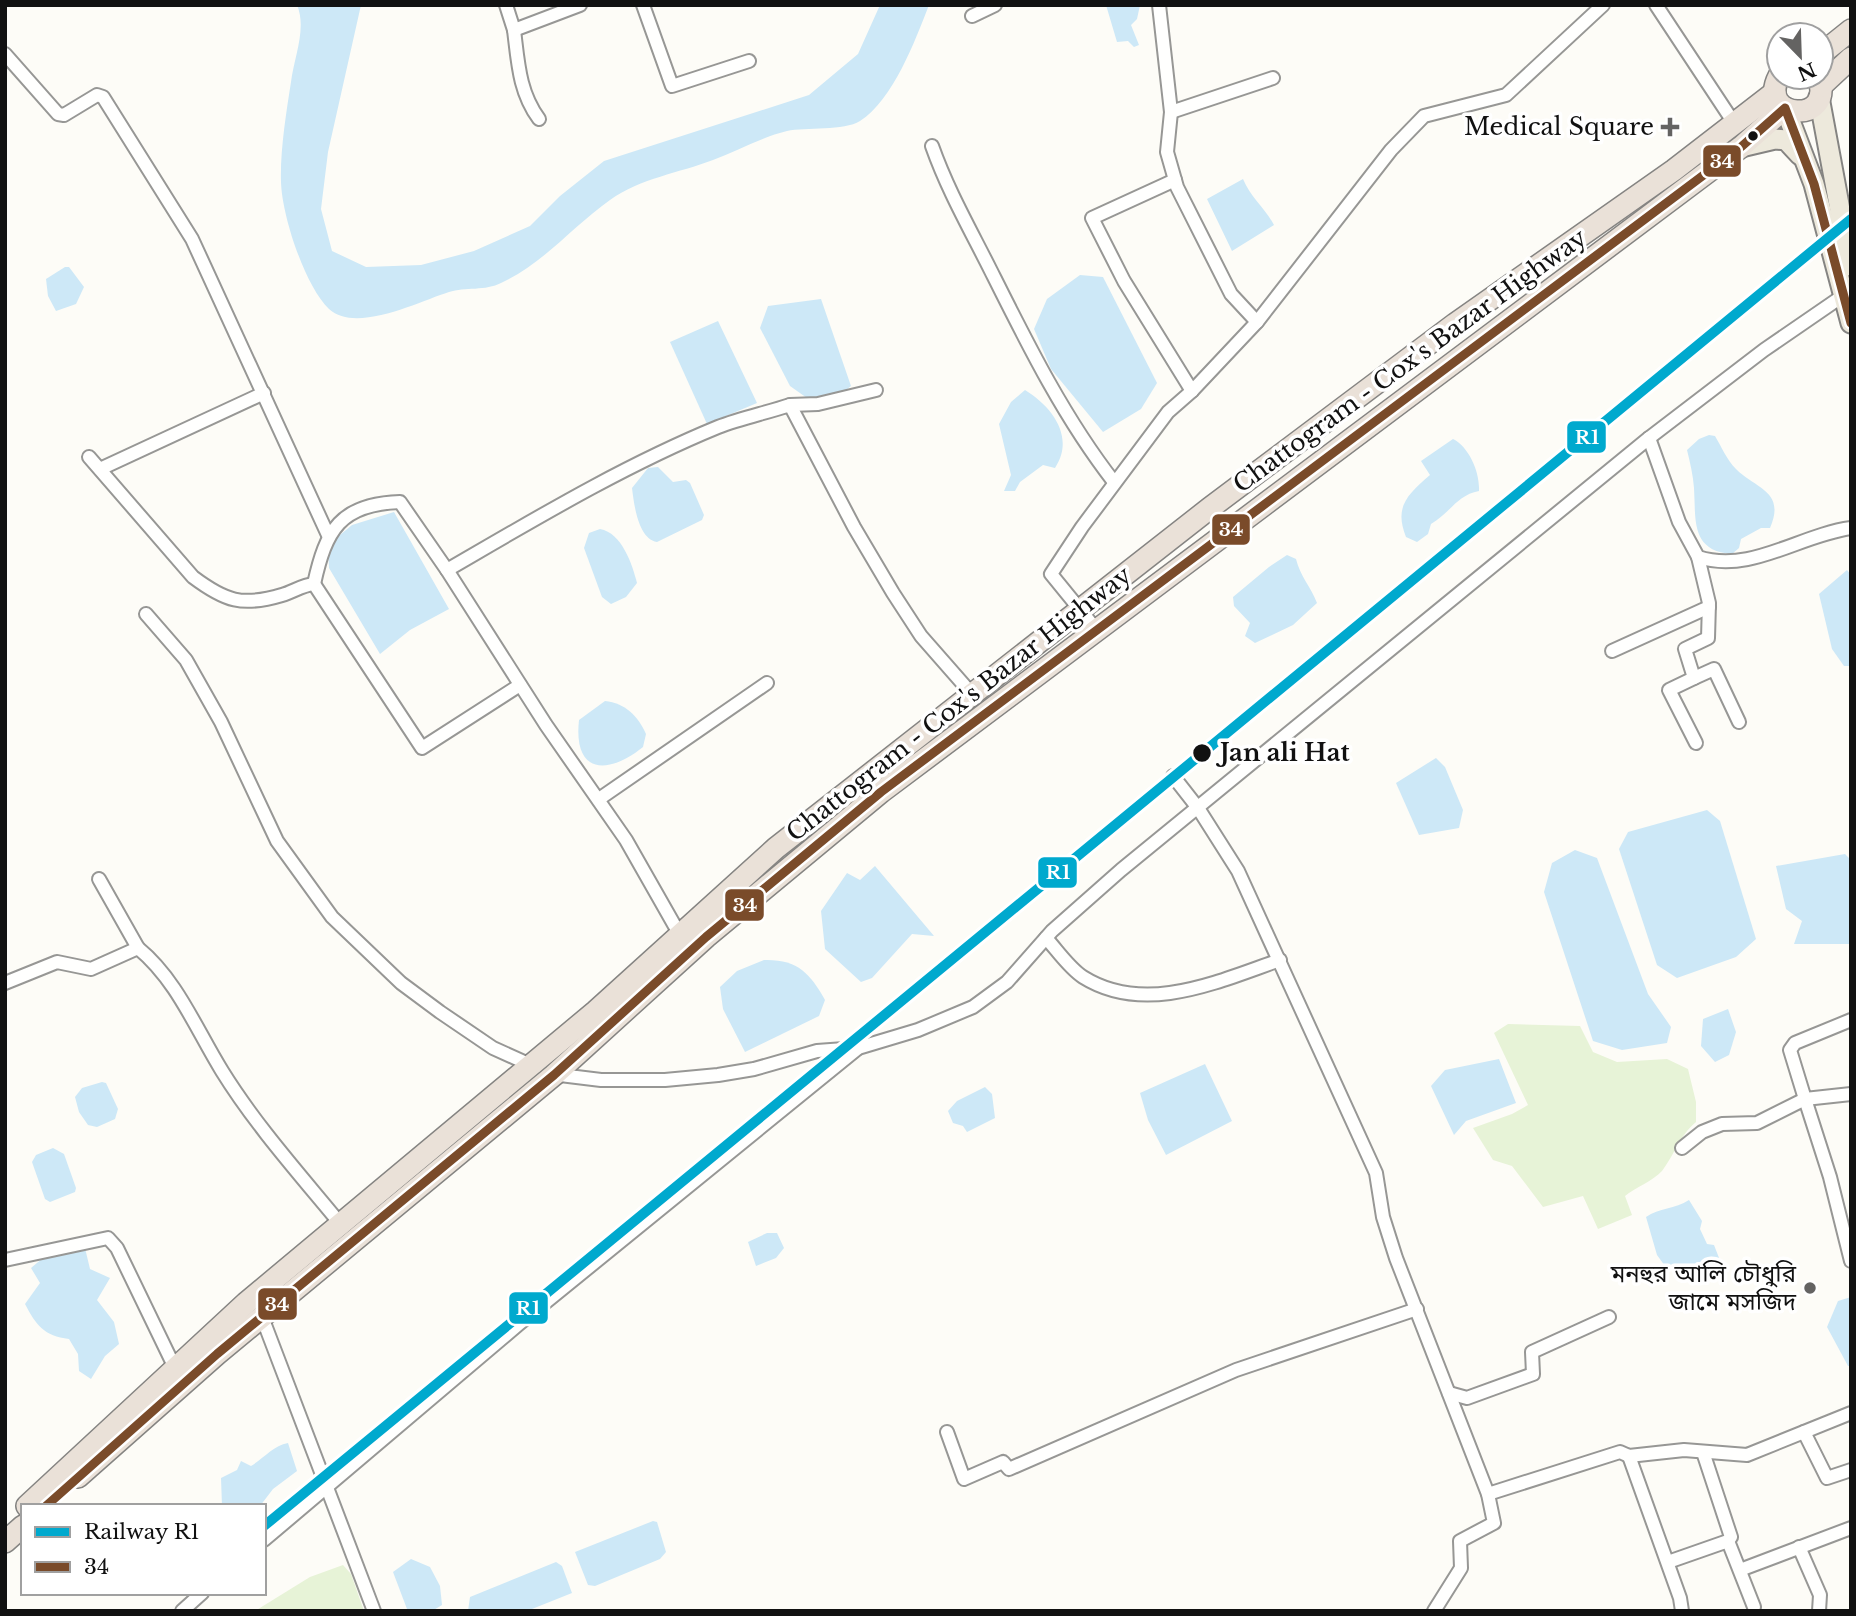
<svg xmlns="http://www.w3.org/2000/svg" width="1856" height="1616" viewBox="0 0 1856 1616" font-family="'Libre Baskerville','Noto Sans Bengali',serif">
<rect width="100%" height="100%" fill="#fdfcf7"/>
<g fill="#e7f3d7">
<path d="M 1508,1024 L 1580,1026 L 1593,1052 L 1617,1062 L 1667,1059 L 1688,1069 L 1696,1102 L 1696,1122 C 1679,1136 1675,1154 1662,1171 C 1653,1181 1636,1187 1625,1196 L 1632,1215 L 1598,1229 L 1583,1196 L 1543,1207 L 1512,1166 L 1493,1160 L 1473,1128 L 1512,1114 L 1528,1105 L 1494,1033 Z"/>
<polygon points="343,1565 351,1574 364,1611 255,1611 310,1577"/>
</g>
<g fill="#cde8f7">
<path d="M 297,5 L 361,5 L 328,152 L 321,209 L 332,251 L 366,267 L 421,265 L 474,251 L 530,226 L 560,196 L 604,161 L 809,95 L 858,54 L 880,5 L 929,5 C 915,41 893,100 860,121 C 844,131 806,127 787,131 C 762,137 737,151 713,160 C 679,173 641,178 610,200 C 573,226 543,264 501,283 C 486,291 465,287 449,292 C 420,301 356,334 329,309 C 305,286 282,216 281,182 C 280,151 286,114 291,82 C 294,58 307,28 297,5 Z"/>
<polygon points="1106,5 1140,5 1137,19 1131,25 1139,45 1134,47 1128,41 1117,42"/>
<path d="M 1243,179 C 1251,198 1265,208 1274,225 L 1232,251 L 1207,199 Z"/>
<polygon points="65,267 69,267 84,287 76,304 56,311 48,296 46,279"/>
<polygon points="1080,275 1103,277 1157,383 1141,409 1103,432 1051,369 1034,329 1047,299"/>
<polygon points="821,299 851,386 841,394 807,398 790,386 760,328 768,306"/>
<polygon points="718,321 757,403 707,424 670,342"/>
<path d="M 1025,390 C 1053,407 1075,438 1055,468 L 1043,465 L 1020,482 L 1015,491 L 1004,491 L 1011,475 L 999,424 L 1011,402 Z"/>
<path d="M 1709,435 L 1715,436 C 1721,446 1727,460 1736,469 C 1756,489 1786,491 1770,528 L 1761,528 L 1741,539 L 1739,548 L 1732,554 C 1690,551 1696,519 1694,488 C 1693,475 1690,462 1687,450 L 1699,439 Z"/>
<path d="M 1453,439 C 1469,447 1480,472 1479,491 C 1457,495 1450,513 1431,524 L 1428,534 L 1417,542 L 1406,537 C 1394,507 1407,495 1430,475 L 1421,461 Z"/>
<path d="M 658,467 L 673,482 L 686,480 L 690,483 L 704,515 L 702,520 L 657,542 C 638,539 634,504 632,488 L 648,468 Z"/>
<polygon points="394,512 449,609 410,630 380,654 329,568 328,545 352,525"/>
<path d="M 600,529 C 622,533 632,564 637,583 L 626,597 L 611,604 L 602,597 L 584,548 L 589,533 Z"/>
<path d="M 1287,555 L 1296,559 C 1300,576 1311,587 1317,603 L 1293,625 L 1255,643 L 1245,636 L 1250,623 L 1234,606 L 1233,597 L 1269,567 Z"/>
<polygon points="1847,570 1851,575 1851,666 1844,666 1832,649 1819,594"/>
<path d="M 605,701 C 625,703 638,716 646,734 L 643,747 C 608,775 573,775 579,720 Z"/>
<polygon points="1436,758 1445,767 1463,810 1459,828 1419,835 1396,783"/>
<polygon points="1707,810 1720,821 1756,939 1736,957 1677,978 1657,965 1619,849 1628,832"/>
<polygon points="1575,850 1597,858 1648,994 1671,1027 1667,1043 1622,1050 1593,1041 1544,892 1552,863"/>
<polygon points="1845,854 1851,860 1851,944 1794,944 1802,921 1786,909 1776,866"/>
<polygon points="875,866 934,936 912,934 872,978 861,982 825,949 821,911 847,873 860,880"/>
<path d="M 764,960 C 797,959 810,973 825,1000 L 819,1016 L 745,1052 L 723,1009 L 720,987 L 737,971 Z"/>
<polygon points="1728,1009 1736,1032 1729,1055 1715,1062 1701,1046 1703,1019"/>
<polygon points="1499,1059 1516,1103 1466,1121 1454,1135 1431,1086 1445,1070"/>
<polygon points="1205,1064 1232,1121 1166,1155 1148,1120 1140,1093"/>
<polygon points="102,1082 106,1083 118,1109 115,1119 97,1127 88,1125 79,1112 75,1097 82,1088"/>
<polygon points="985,1087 992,1094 995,1118 967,1132 963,1126 953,1123 948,1111 957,1101"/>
<polygon points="53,1148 64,1154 76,1188 75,1192 50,1202 45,1199 32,1162 36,1155"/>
<path d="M 1689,1200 L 1702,1221 L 1700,1229 L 1707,1244 L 1714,1245 L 1721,1263 C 1706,1275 1693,1287 1675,1274 L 1674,1264 L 1665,1266 L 1657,1255 L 1646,1217 C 1659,1208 1675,1209 1689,1200 Z"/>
<polygon points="767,1233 777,1233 784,1248 776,1258 756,1266 748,1242"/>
<path d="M 85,1248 L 90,1269 L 110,1278 L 97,1300 L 114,1322 L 119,1344 L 105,1356 L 91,1379 L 79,1371 L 78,1354 L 69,1339 C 44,1336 36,1325 25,1304 L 40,1283 L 31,1268 L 44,1257 Z"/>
<polygon points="1851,1297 1851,1366 1848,1366 1827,1327 1838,1301"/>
<path d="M 288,1443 L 297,1471 L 273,1489 L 260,1506 L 222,1506 L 221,1478 L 237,1470 L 241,1461 L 251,1466 C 264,1458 273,1446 288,1443 Z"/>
<polygon points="653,1521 657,1522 666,1552 660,1559 595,1586 588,1585 575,1552"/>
<polygon points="411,1559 430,1567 440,1586 442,1605 432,1611 407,1609 393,1572"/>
<polygon points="556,1562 562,1566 572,1593 527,1611 468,1611 470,1597"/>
</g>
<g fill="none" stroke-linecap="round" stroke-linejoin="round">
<defs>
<g id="street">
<polyline points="506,5 514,30 580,5"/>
<polyline points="643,5 672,86 749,61"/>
<polyline points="1159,5 1171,112 1167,152 1177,187 1231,294 1257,322"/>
<polyline points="1656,5 1734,123"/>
<polyline points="972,16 995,5"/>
<path d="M 514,30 C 518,62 519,92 539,119"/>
<polyline points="5,54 58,114 64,115 97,95 103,97 192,239 328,535"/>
<polyline points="1171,112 1273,78"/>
<path d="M 932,146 C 948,191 970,229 991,271 C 1027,343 1064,418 1114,482"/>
<polyline points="1175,180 1092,218 1124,281 1192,391"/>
<polyline points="790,405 818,404 876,390"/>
<path d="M 1649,438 L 1679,522 L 1698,557 C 1751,574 1799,535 1851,528"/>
<path d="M 89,457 L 193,577 C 225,601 242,607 282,595 C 293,592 302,585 314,584 L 422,748 L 520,685"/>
<polyline points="100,469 264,393"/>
<polyline points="447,570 546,725 626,840 680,935"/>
<path d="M 314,584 C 326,530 340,504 400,502 L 447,570 C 535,519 623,466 718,427 C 741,418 766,413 790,405 L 854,527 L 893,593 L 921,636 L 971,693"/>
<polyline points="146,614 186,660 221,722 277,841 332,917 401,983 440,1012 493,1048 535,1067"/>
<polyline points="1095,628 1051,574 1082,527 1168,412 1192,391 1257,322 1391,150 1424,116 1506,95 1603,5"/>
<polyline points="1612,651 1709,607"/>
<polyline points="1694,678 1714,669 1739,722"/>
<polyline points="1696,743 1669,690 1694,678 1685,649 1708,638 1709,603 1698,557"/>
<polyline points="1173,776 1198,808 1238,871 1376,1173 1383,1217 1396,1258 1488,1494 1494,1523 1460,1541 1461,1568 1434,1611"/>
<polyline points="599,799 767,683"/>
<polyline points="99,879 138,948"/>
<path d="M 1046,938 C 1057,950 1069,968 1083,977 C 1145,1016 1219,981 1280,960"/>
<path d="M 5,983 L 57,962 L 91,969 L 138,948 C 177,980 196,1029 222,1071 C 256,1126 302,1177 343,1227"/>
<polyline points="1851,1020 1795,1043 1790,1050 1805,1099 1851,1094"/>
<polyline points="552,1074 601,1080 665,1080 718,1075 754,1069 817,1051 858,1048 918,1030 973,1007 1007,982 1052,931 1121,870 1649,438 1764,350 1844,295"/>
<polyline points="1682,1148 1702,1132 1722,1124 1757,1123 1805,1099 1830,1177 1851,1261"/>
<polyline points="5,1260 108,1238 117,1248 175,1368"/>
<polyline points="262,1317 374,1611"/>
<polyline points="1449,1393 1467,1398 1533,1374 1532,1352 1609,1317"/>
<polyline points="947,1432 964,1479 1003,1462 1009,1469 1236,1370 1417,1309"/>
<polyline points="1804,1432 1827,1478 1851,1470"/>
<polyline points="1703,1452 1731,1537 1728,1541"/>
<polyline points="1629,1456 1680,1598 1682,1611"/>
<polyline points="1488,1494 1620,1452 1629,1456 1684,1450 1747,1455 1851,1413"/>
<polyline points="264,1540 519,1324 857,1049"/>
<polyline points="1799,1547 1820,1595 1819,1611"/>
<polyline points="1668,1562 1728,1541 1754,1607"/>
<polyline points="1740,1570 1851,1528"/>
<polyline points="182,1611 202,1593"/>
</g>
<g id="primary">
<polyline points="1819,97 1843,226 1846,266"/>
<polyline points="1785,108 1814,184 1851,323"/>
<polyline points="1741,147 1775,139 1786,140 1800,155"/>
</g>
<g id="highway">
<polyline points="1821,54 1851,30"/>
<path d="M 1779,76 C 1756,120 1837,125 1818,77"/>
<polyline points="1821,86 1851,58"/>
<polyline points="78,1477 217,1354 554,1075 706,937 881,792 1741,147 1785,108"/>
<polyline points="27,1506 246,1303 596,1011 776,848 1210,508 1455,324 1674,170 1775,92"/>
<polyline points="5,1542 23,1526"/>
</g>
</defs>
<use href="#street" stroke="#979795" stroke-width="16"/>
<use href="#primary" stroke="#858482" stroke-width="23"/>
<use href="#highway" stroke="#858482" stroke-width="24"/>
<use href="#street" stroke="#fffffe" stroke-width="12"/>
<use href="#primary" stroke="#ede9dc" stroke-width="19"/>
<use href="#highway" stroke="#eae1d8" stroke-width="21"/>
<defs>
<polyline id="bus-1" points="46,1506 217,1354 554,1075 706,937 881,792 1741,147 1785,108 1814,184 1851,323"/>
</defs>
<use href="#bus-1" stroke="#fff" stroke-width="14"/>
<use href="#bus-1" stroke="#7a4b2a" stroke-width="9"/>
<defs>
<polyline id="rail-1" points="264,1526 1851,219"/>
</defs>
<use href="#rail-1" stroke="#fff" stroke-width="16"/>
<use href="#rail-1" stroke="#00a9ce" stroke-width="10"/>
</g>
<g fill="#646362" stroke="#fff" stroke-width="2.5">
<path d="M1666.5 116.5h7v7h7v7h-7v7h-7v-7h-7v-7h7z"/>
<circle cx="1810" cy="1288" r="7"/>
</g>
<g fill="#111" stroke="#fff" stroke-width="2.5">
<circle cx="1753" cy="136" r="6"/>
<circle cx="1202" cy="753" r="10"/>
</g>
<g text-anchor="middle" stroke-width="7" stroke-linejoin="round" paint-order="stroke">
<g font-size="24" fill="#111" stroke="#fff" text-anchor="end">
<text x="1654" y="135">Medical Square</text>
<text x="1796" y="1282">মনহুর আলি চৌধুরি<tspan x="1796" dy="28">জামে মসজিদ</tspan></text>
</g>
<g font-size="24" fill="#111" stroke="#fff">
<text transform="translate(1410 361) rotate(-36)" y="8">Chattogram - Cox's Bazar Highway</text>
<text transform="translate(959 704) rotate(-38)" y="8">Chattogram - Cox's Bazar Highway</text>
</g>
<g font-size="24" font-weight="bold" fill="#111" stroke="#fff" text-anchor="start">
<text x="1220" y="761">Jan ali Hat</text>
</g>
</g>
<g stroke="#fff" stroke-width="2.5">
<rect x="1702" y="144" width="40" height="34" rx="7" fill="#7a4b2a"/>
<rect x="1566" y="420" width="41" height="34" rx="7" fill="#00a9ce"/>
<rect x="1211" y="513" width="40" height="33" rx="7" fill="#7a4b2a"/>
<rect x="1037" y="856" width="41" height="33" rx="7" fill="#00a9ce"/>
<rect x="724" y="888" width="41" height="34" rx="7" fill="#7a4b2a"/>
<rect x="257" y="1287" width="41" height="34" rx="7" fill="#7a4b2a"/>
<rect x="508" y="1291" width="41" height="34" rx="7" fill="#00a9ce"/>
</g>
<g font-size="19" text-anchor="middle" font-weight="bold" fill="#fff">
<text x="1722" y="168">34</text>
<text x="1587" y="444">R1</text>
<text x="1231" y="536">34</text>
<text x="1058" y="879">R1</text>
<text x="745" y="912">34</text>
<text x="277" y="1311">34</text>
<text x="528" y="1315">R1</text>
</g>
<rect width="1856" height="1616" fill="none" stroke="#111111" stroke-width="14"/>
<rect x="21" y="1504" width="245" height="91" fill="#ffffff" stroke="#a0a0a0" stroke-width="2"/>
<rect x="35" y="1527" width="35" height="10" fill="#00a9ce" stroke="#a0a0a0" stroke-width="2"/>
<text x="84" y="1539" font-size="21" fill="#111111">Railway R1</text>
<rect x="35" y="1562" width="35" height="10" fill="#7a4b2a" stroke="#a0a0a0" stroke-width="2"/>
<text x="84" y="1574" font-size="21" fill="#111111">34</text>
<g transform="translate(1800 56) rotate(157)"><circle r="33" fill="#ffffff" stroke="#a0a0a0" stroke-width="2"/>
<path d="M0-5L12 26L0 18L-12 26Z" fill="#646362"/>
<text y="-10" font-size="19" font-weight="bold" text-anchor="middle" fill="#111111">N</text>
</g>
</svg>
